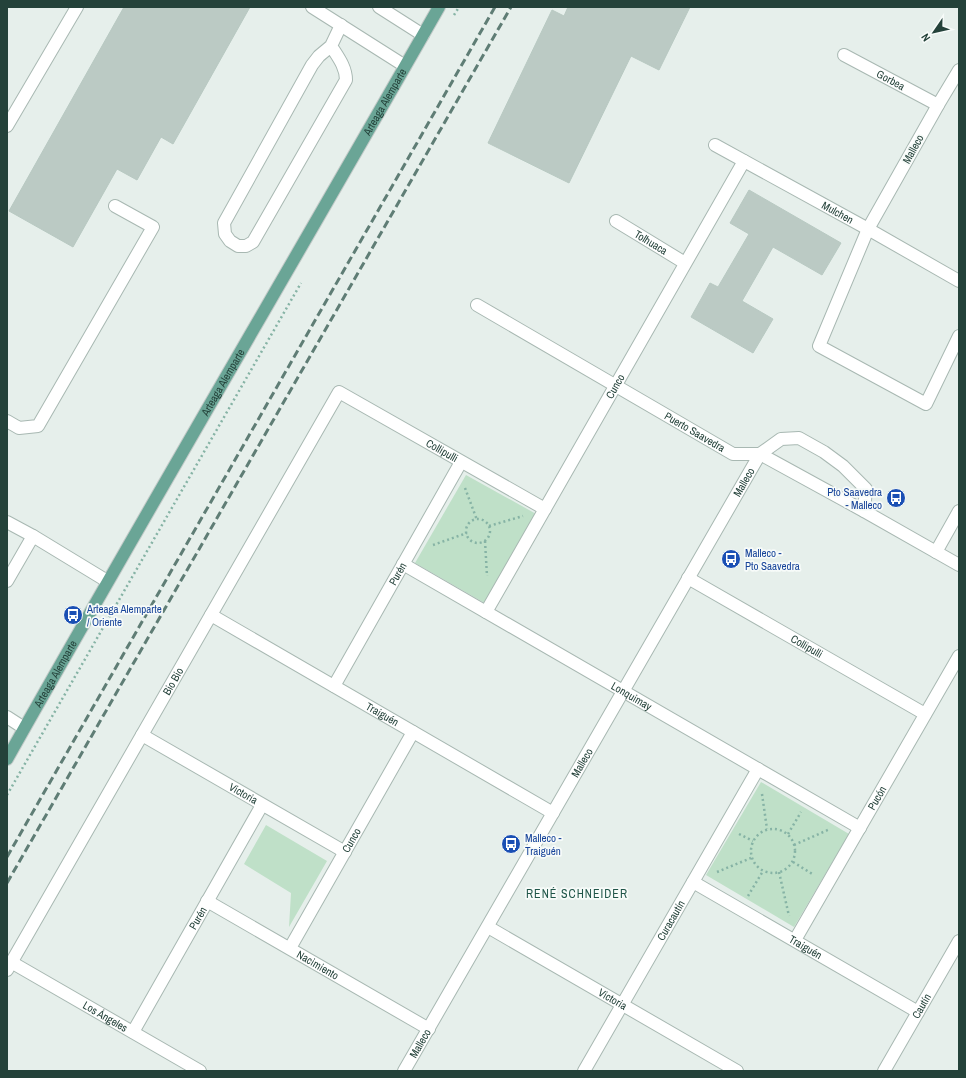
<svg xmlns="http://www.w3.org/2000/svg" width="966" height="1078" viewBox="0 0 966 1078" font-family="'Archivo Narrow',sans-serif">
<rect width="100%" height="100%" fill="#e6efeb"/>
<g fill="#bfe0c8">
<polygon points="466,475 538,515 488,605 415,563"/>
<polygon points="761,782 849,834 794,927 706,875"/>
<polygon points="266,825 327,861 289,927 291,893 244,864"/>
</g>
<g fill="#bbcac4" stroke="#b8c9c2">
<polygon points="124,7 250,7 173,144 161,137 137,180 117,169 73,247 9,211"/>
<polygon points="568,7 690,7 659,70 631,56 569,183 488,143 552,10 564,16"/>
<polygon points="749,190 841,243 822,275 773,247 742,301 773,319 753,353 691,317 710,283 718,287 749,234 730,223"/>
</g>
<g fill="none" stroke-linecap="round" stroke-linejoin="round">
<defs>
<g id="minor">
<polyline points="312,7 405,66"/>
<polyline points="379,7 423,35"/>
<path d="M 331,46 C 338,57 346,67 346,80 L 253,242 L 246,246 L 238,246 L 230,241 L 225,234 L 224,223 L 312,65 L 319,56 L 331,46 L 341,25"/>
<path id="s1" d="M 844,55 L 938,105"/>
<polyline points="959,70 938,105 868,229 819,346 926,404 959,336"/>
<polyline points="7,126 77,7"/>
<path id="s2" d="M 715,145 L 868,229 L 959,281"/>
<path id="s3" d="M 616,221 L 685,263"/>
<path id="s4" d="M 477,305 L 733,454 L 760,454 L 864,511 L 959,565"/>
<polyline points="7,421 19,428 38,426 153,227 115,206"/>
<polyline points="7,522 33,536 107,581"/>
<polyline points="936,552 959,511"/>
<path id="s5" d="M 403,564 L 860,828"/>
<path id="s6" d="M 688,578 L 925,714"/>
<polyline points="7,581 33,536"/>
<path id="s7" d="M 486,612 L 744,161"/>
<path id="s8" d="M 211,615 L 553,813"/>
<path id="s9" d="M 334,686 L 461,462"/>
<polyline points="7,717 24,728"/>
<path id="s10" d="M 142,735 L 345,852"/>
<path id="s11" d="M 693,882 L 918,1012"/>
<path id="s12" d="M 207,901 L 429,1029"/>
<path id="s13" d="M 488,927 L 737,1071"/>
<path id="s14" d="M 795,940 L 959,656"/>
<path id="s15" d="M 290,948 L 413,732"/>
<path id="s16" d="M 11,962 L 200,1071"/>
<path id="s17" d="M 7,970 L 339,392 L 545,509"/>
<path id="s18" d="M 133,1032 L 262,805"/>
<path id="s19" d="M 404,1071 L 760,454 L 781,439 L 799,438 L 824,452 L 843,466 L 866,489 L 864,511"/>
<path id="s20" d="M 584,1071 L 758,769"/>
<path id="s21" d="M 884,1071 L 959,941"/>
</g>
<g id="major">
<path id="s22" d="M 7,759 C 149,507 296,258 439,7"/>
</g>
</defs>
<use href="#minor" stroke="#a8b8b2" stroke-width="14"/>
<use href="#major" stroke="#c2cac8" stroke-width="14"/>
<g stroke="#86b3a5" stroke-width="2.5" stroke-dasharray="2 3" stroke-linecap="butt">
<polyline points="454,15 459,7"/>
<polyline points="465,488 477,520"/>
<circle cx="478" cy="531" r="12"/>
<polyline points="489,526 523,516"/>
<polyline points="485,541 487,576"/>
<polyline points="433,545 467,533"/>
<polyline points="762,794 767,829"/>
<polyline points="7,795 301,283"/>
<circle cx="773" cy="851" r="22"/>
<polyline points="739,834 753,841"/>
<polyline points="788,834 801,812"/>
<polyline points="794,845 830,829"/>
<polyline points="793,862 814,875"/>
<polyline points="717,872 751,858"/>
<polyline points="779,872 789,916"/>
<polyline points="748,896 763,871"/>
</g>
<use href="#minor" stroke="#fff" stroke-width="12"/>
<use href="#major" stroke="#6aa596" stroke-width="12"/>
<g stroke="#5f7d75" stroke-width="3" stroke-dasharray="8 4" stroke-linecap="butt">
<polyline points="7,857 495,7"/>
<polyline points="7,883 511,7"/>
</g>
</g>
<defs>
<symbol id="bus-disc" viewBox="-11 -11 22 22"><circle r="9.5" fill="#1a4fb4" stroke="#f7fbf9"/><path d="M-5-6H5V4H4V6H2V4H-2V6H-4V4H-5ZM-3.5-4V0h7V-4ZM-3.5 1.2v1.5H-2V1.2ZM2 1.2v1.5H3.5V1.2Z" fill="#fff"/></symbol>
</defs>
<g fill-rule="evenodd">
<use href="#bus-disc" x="885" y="487" width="22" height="22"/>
<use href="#bus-disc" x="720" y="548" width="22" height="22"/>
<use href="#bus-disc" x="62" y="604" width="22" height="22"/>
<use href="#bus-disc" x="500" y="833" width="22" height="22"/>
</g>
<g text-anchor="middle" stroke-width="3.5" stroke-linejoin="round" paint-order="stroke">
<g font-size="11" fill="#24423a" stroke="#f7fbf9">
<text dy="4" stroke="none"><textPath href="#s1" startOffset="53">Gorbea</textPath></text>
<text dy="4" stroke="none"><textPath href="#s22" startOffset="758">Arteaga Alemparte</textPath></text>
<text transform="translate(913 149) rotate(-61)" y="4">Malleco</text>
<text dy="4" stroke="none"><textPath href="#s2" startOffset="140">Mulchen</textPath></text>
<text dy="4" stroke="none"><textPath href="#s3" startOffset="41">Tolhuaca</textPath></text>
<text dy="4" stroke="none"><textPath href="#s22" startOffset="434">Arteaga Alemparte</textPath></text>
<text dy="4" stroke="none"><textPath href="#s7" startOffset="260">Cunco</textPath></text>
<text dy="4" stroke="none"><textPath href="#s4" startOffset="252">Puerto Saavedra</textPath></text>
<text dy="4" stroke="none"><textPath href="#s17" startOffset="785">Collipulli</textPath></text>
<text dy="4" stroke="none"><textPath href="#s19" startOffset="680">Malleco</textPath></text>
<text dy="4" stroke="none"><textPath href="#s9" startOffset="129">Purén</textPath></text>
<text dy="4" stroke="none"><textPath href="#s6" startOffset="137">Collipulli</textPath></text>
<text dy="4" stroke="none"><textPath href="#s22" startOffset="98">Arteaga Alemparte</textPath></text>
<text dy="4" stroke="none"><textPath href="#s17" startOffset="333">Bio Bio</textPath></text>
<text dy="4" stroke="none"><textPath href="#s5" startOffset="264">Lonquimay</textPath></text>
<text dy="4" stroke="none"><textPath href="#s8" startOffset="198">Traiguén</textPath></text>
<text dy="4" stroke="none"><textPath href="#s19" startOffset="356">Malleco</textPath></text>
<text dy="4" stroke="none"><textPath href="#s10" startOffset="117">Victoria</textPath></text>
<text dy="4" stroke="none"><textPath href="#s14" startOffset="164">Pucón</textPath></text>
<text dy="4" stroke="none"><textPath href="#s15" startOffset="124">Cunco</textPath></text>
<text dy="4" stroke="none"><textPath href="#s18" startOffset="131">Purén</textPath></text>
<text dy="4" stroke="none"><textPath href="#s20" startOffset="174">Curacautín</textPath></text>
<text dy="4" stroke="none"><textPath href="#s11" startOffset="130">Traiguén</textPath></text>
<text dy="4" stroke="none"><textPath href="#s12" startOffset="128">Nacimiento</textPath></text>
<text dy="4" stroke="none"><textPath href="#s13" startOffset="144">Victoria</textPath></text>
<text dy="4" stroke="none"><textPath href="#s21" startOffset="75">Cautín</textPath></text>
<text dy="4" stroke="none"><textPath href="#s16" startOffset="109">Los Ángeles</textPath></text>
<text dy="4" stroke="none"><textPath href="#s19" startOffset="32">Malleco</textPath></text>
</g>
<g font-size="11" fill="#164399" stroke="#f7fbf9" text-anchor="start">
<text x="882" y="496" text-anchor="end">Pto Saavedra<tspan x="882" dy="13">- Malleco</tspan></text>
<text x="745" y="557">Malleco -<tspan x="745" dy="13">Pto Saavedra</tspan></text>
<text x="87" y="613">Arteaga Alemparte<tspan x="87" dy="13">/ Oriente</tspan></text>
<text x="525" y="842">Malleco -<tspan x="525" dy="13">Traiguén</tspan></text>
</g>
<g font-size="12" letter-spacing="1" fill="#1f5548" stroke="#f7fbf9">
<text x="577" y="898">RENÉ SCHNEIDER</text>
</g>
</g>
<rect width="966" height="1078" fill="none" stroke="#24423a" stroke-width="16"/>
<g transform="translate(934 32) rotate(236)" stroke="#f7fbf9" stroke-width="3" paint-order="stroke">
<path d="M0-3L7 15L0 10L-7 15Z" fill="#24423a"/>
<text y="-6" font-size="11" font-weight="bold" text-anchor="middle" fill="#24423a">N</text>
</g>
</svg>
